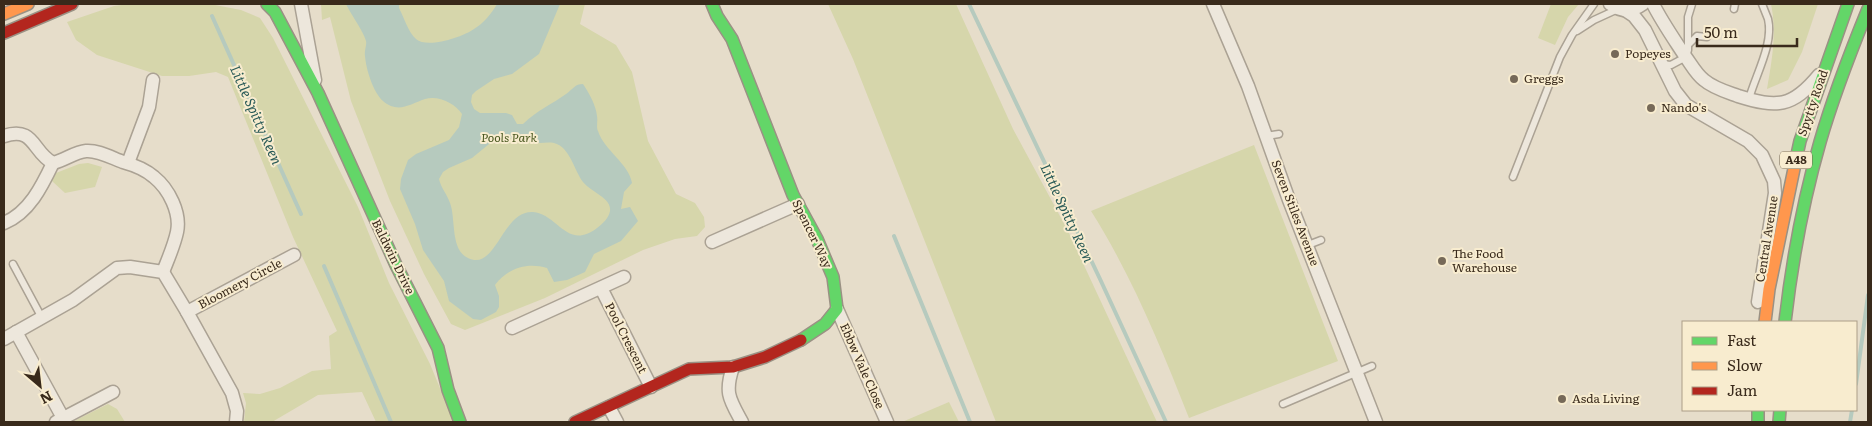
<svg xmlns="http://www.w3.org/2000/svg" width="1872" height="426" viewBox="0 0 1872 426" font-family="Literata,serif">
<rect width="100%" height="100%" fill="#e6ddca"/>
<g fill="#d6d6ab">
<polygon points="129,4 210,4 241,10 260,18 273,38 358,207 389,283 430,364 454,422 376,422 362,392 318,395 272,422 244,422 246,403 243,393 260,394 280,388 312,371 331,369 329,336 337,331 293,237 228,77 216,72 189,76 162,76 97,55 76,40 67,22 114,6"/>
<polygon points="321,4 585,4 580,24 616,45 632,72 648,141 676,194 695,203 704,217 705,227 697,236 675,239 643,250 545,298 465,330 451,324 424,274 390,201 351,101 330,17 322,20"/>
<polygon points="828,4 956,4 1013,129 1068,231 1157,422 996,422 853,59"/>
<polygon points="1551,4 1579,4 1568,17 1555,45 1538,38"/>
<path d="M 1771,4 L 1818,4 L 1802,52 L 1788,80 L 1767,89 C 1772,60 1777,33 1771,4 Z"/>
<path d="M 1254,145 L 1338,361 L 1189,418 C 1161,347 1132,276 1091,211 Z"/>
<polygon points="88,163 102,167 95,187 65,193 52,181 56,173 79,164"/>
<polygon points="949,402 959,422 902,422"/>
<polygon points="108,404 117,409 125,422 72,422"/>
</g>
<path fill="#b6cabe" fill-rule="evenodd" d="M 346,4 L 399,4 L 399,8 C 404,17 408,32 416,39 C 427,49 463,37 474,29 C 483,24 492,13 497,4 L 560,4 L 539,54 L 512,74 L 494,79 L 476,91 L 472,95 L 471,102 L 474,109 L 480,113 L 506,113 L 512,115 L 517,124 L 523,124 C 539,109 551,105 566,94 C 573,89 575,84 583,84 C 589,93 596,105 597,116 C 598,121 596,127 598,131 C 604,150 629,164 632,183 L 624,192 L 621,209 L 630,207 L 638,221 L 621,241 L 594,254 L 585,272 L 567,280 L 554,282 L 547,268 C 527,262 508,268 495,285 L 499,296 L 499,307 L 496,312 L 481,320 L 473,319 L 449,301 L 444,281 L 423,250 L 415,224 L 400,189 L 401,179 L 408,160 L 416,154 L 449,140 L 459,127 L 462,114 C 455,103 438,95 425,99 C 410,104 398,114 383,101 C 373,92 366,69 365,56 C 364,51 367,45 366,41 C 364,32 350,13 346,4 ZM 505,137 C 516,140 527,142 539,143 C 544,143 549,142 554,143 C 570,147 574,170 583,182 C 587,187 593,190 598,194 C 604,198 611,203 610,211 C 609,218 602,224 597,228 C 567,251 558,214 533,212 C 502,210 496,272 468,258 C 450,250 456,218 450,203 C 447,194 441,188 439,179 L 443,172 L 449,168 L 472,158 L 494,140 Z"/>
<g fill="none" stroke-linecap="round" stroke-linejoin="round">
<g stroke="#b6cabe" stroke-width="4">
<polyline points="969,4 1100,279 1166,422"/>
<polyline points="212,16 301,214"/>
<polyline points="894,236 970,422"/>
<polyline points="324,266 391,422"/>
<polyline points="1856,384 1868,295"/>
<polyline points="1850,422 1852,410"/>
</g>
<defs>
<g id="lane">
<polyline points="1734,9 1735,4"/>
<polyline points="1577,31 1594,20 1618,9"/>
<polyline points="1689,44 1697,36 1707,37"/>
<polyline points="1661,64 1671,65 1686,57 1688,50 1688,17 1692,4"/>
<path d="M 1749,99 C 1755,76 1774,44 1768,19 C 1766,14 1764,9 1762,4"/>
<polyline points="1266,136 1279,134"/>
<polyline points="1513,177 1560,57 1572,35 1594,4"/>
<polyline points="1308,245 1321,240"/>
<polyline points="13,264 42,318"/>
<polyline points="1283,404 1372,366"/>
</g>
<g id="street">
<polyline points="301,4 315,80"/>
<polyline points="1213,4 1248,86 1289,200 1376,422"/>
<path d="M 1610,4 C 1621,12 1632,12 1643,4"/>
<path d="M 1653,4 C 1662,22 1674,39 1685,56 C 1691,64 1696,74 1704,80 C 1713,88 1727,92 1738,96 C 1777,108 1792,108 1819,75"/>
<polyline points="1625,10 1634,16 1645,30 1675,91 1686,105 1748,141 1762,155 1774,181 1775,193 1758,302"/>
<path d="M 4,136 C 35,126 32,152 53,163 C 65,160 75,152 86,151 C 98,150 112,158 123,162 C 134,165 146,170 154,177 C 169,189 181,213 177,232 C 174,246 168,259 163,272"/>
<polyline points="128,163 149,107 153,80"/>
<path d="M 4,223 C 29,213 42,186 53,163"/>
<polyline points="712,242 798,204"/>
<polyline points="601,288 651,387"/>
<polyline points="837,309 887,422"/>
<polyline points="512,328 624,277"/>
<polyline points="16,332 63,418"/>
<polyline points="4,339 73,300 117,268 130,267 163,272 187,312"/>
<path d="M 733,367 C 724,393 730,400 742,422"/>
<polyline points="609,407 617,422"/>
<polyline points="56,422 113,392"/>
<polyline points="236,422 237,411 232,393 187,312 294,255"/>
</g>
<g id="fast">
<polyline points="267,4 275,12 318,93 396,265 438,348 448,390 460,422"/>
<polyline points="712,4 717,16 732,39 793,195 817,239 833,277 837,309 825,324 801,340"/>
<polyline points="1795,164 1800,141 1848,4"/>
<path d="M 1785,322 C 1792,261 1803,201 1820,142 C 1833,97 1850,53 1868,9"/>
<polyline points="1758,410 1758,422"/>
<polyline points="1779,422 1780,410"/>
</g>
<g id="slow">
<polyline points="4,14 28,4"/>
<polyline points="1765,322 1769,289 1795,164"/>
</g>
<g id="jam">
<polyline points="4,33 72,4"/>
<polyline points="575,422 689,369 733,367 765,357 801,340"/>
</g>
</defs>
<use href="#lane" stroke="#aba294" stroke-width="9"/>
<use href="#street" stroke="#aba294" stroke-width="15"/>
<use href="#fast" stroke="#9a9184" stroke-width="14"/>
<use href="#slow" stroke="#9a9184" stroke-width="14"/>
<use href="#jam" stroke="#9a9184" stroke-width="14"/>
<use href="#lane" stroke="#ede7dc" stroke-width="6"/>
<use href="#street" stroke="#ede7dc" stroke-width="12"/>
<use href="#fast" stroke="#63d668" stroke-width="11"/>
<use href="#slow" stroke="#ff974d" stroke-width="11"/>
<use href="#jam" stroke="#b3261e" stroke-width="11"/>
</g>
<g fill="#766958" stroke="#f8eccf" stroke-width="2">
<circle cx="1615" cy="54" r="5"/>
<circle cx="1514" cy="79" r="5"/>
<circle cx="1651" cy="108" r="5"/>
<circle cx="1442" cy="261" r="5"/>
<circle cx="1562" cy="399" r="5"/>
</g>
<g text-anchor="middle" stroke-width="4" stroke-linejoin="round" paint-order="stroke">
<rect fill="#f8eccf" stroke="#726451" stroke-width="1" x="1780" y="151.5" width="32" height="17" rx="4"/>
<g font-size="11" font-weight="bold" fill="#392a1b">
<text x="1796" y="164">A48</text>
</g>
<g font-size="12" fill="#392a1b" stroke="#f8eccf" text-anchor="start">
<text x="1625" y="58">Popeyes</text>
<text x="1524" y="83">Greggs</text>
<text x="1661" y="112">Nando's</text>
<text x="1452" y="258">The Food<tspan x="1452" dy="14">Warehouse</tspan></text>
<text x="1572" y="403">Asda Living</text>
</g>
<g font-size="12" fill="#392a1b" stroke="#f8eccf">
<text transform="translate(1813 103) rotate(-71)" y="4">Spytty Road</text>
<text transform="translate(1295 213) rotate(69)" y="4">Seven Stiles Avenue</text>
<text transform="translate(812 234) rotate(64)" y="4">Spencer Way</text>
<text transform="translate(1767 239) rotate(-81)" y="4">Central Avenue</text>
<text transform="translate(393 257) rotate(64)" y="4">Baldwin Drive</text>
<text transform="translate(240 284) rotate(-28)" y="4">Bloomery Circle</text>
<text transform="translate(626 338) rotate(63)" y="4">Pool Crescent</text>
<text transform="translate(862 366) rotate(66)" y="4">Ebbw Vale Close</text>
</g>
<g font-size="12" font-style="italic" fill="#495720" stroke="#f8eccf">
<text x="509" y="142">Pools Park</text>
</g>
<g font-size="14" font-style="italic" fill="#295a57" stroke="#f8eccf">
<text transform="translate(256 115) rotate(66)" y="5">Little Spitty Reen</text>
<text transform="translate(1067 213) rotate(65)" y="5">Little Spitty Reen</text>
</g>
</g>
<rect width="1872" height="426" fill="none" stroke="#392a1b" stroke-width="10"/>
<rect x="1682" y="321" width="175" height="90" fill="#f8eccf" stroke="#ac9e87"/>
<rect x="1692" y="337" width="25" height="8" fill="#63d668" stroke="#ac9e87"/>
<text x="1727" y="346" font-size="15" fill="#392a1b">Fast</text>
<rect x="1692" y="362" width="25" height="8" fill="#ff974d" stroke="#ac9e87"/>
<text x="1727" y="371" font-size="15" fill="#392a1b">Slow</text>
<rect x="1692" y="387" width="25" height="8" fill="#b3261e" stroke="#ac9e87"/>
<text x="1727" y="396" font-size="15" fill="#392a1b">Jam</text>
<g transform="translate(40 386) rotate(152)" stroke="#f8eccf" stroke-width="4" paint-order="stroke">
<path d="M0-4L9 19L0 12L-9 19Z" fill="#392a1b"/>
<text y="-8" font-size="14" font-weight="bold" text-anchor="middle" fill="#392a1b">N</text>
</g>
<path d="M1697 38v8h100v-8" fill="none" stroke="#392a1b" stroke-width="2.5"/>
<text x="1704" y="38" font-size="15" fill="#392a1b" stroke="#f8eccf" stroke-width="4" paint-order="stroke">50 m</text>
</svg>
